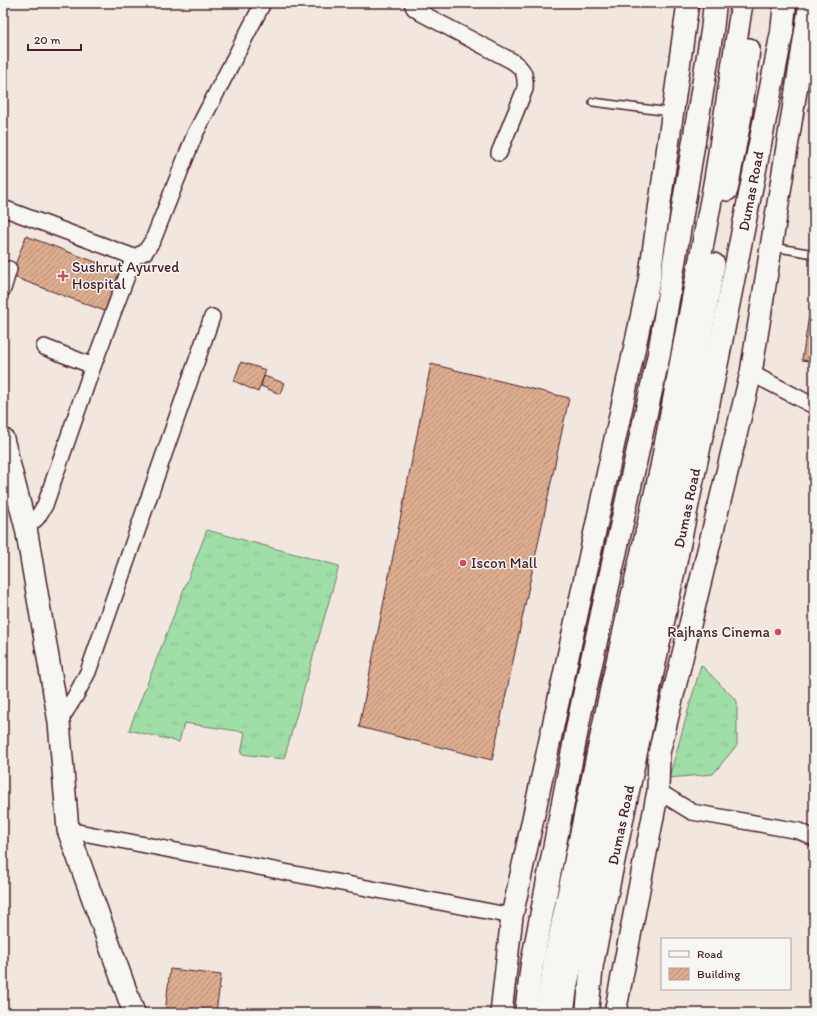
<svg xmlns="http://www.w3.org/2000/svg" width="817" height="1016" viewBox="0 0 817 1016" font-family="Itim,sans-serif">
<defs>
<pattern id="grass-tufts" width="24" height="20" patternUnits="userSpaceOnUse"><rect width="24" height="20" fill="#9fdea7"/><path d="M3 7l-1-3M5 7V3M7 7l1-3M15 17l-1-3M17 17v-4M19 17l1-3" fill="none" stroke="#8abe90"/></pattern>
<pattern id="building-hatch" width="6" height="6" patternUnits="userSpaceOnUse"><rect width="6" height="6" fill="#ddad8f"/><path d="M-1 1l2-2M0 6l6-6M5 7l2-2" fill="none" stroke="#b58c75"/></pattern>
</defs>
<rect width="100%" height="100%" fill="#f1e7de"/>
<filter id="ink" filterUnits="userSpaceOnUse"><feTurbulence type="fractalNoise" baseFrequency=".025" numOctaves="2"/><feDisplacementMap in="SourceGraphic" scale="8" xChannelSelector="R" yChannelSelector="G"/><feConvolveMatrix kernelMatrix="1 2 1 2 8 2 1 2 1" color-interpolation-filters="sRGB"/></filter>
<g filter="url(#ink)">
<g fill="url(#grass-tufts)" stroke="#747e69">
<polygon points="207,530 339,566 284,759 241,754 245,732 184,723 179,742 129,730"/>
<polygon points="701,665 737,701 737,745 713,774 669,778"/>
</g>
<g fill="url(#building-hatch)" stroke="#4a1f2b">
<polygon points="26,236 125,273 110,313 11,276"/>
<polygon points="814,283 814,362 802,360"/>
<polygon points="241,362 266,370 258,392 234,381"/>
<polygon points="431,364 569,398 492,760 359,727"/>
<polygon points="264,376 284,383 280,394 261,386"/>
<polygon points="170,969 221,975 216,1013 165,1013"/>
</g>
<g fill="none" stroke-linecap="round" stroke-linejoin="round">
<defs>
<g id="lane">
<polyline points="593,102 670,112"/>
<polyline points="773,247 814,254"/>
</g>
<g id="street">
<path d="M 412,3 L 414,8 L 421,13 L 512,61 C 524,69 526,75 525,89 L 499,153"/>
<polyline points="799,75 814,70"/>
<polyline points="3,208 134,257 145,252 153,240 195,134 263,3"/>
<polyline points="3,289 9,269"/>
<polyline points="44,347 93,366"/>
<polyline points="751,373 814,406"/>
<polyline points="26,528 37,518 45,505 93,366 134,257"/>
<polyline points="59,722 76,695 88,672 212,317"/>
<polyline points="658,791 692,812 799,831 814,838"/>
<polyline points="68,830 512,916"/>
</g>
<g id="secondary">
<polyline points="727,190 741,116 749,49"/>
<polyline points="3,439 26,528 59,722 68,830 134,1013"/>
<polyline points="501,1013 512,916 649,281 688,3"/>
<polyline points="547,1013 554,962 612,684 661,467 715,179 742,3"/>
<polyline points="563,1013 567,984 681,443 714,264"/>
<polyline points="615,1013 658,791 659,753 751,373 810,3"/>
</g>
<g id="primary">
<polyline points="526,1013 532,964 580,714 659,354 712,31 715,3"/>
<polyline points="587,1013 592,964 718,357 782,32 785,3"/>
</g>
</defs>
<use href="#lane" stroke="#4a1f2b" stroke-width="10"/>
<use href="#street" stroke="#4a1f2b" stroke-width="18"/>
<use href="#secondary" stroke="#4a1f2b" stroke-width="24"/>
<use href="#primary" stroke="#4a1f2b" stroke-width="25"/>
<use href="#lane" stroke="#f6f6f2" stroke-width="7"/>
<use href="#street" stroke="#f6f6f2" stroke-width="15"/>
<use href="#secondary" stroke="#f6f6f2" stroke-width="21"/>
<use href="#primary" stroke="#f6f6f2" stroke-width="22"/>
</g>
</g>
<g fill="#d1495b" stroke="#f6f6f2" stroke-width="1.5">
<path d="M61 270h4v4h4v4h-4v4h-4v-4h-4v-4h4z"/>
<circle cx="463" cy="563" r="4"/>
<circle cx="778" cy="632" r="4"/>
</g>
<g text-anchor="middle" stroke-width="3" stroke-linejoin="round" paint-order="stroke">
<g font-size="15" fill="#4a1f2b" stroke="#f6f6f2">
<text transform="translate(751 191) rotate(-79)" y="5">Dumas Road</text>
<text transform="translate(687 508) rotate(-78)" y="5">Dumas Road</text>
<text transform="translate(621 825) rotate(-78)" y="5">Dumas Road</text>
</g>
<g font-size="15" fill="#4a1f2b" stroke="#f6f6f2" text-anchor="start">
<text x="72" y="272">Sushrut Ayurved<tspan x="72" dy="17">Hospital</tspan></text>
<text x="471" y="568">Iscon Mall</text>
<text x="770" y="637" text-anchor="end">Rajhans Cinema</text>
</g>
</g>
<rect width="817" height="1016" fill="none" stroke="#f6f6f2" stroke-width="16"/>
<rect x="8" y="8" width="801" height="1000" fill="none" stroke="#4a1f2b" stroke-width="1.5" filter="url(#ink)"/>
<rect x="661" y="938" width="130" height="52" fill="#f6f6f2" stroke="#b1a0a2"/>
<rect x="669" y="951" width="20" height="6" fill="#f6f6f2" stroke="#b1a0a2"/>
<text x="697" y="958" font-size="12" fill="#4a1f2b">Road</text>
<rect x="669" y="968" width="20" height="12" fill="url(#building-hatch)" stroke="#b1a0a2"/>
<text x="697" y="978" font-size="12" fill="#4a1f2b">Building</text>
<path d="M28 44v6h53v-6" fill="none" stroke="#4a1f2b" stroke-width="2"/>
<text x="34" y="44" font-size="12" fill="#4a1f2b" stroke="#f6f6f2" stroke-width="3" paint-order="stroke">20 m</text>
</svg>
